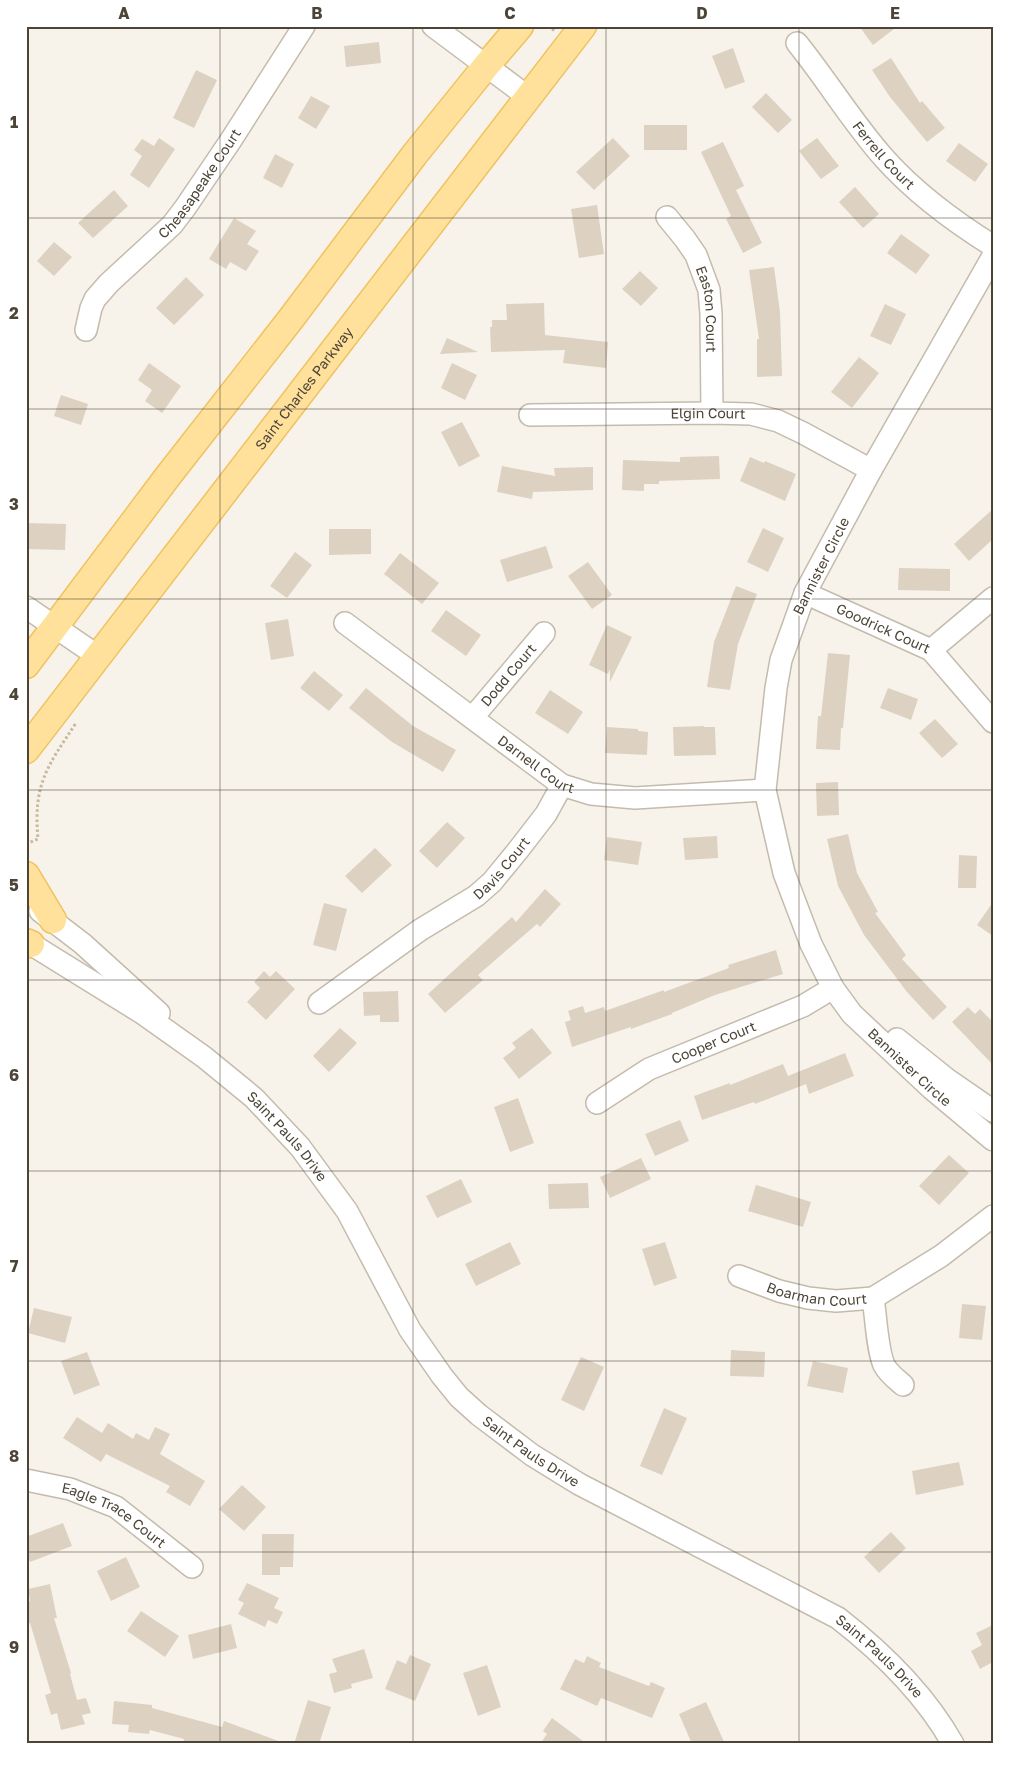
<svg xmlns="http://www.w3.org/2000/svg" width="1019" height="1770" viewBox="0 0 1019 1770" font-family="'Golos Text',sans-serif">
<rect width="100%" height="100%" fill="#f7f3eb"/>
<g fill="#ddd2c2">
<polygon points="859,26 898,26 873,45"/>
<polygon points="379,42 381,63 346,67 344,46"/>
<polygon points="733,48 745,82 725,89 712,56"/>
<polygon points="891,58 920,103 922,101 945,128 927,142 890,97 872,70"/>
<polygon points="196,70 217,80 194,128 173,118"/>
<polygon points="766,93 792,120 778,133 752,107"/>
<polygon points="311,96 330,106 316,129 298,118"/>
<rect x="644" y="125" width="43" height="25"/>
<polygon points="159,138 175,149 149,188 130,175 142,156 134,150 142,139 154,146"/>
<polygon points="613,138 630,156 594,190 576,172"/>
<polygon points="817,138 839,166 821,179 799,151"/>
<polygon points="723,142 744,186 736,190 762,243 743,253 726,219 731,216 701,152"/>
<polygon points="959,143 988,164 975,182 946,161"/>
<polygon points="275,154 294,164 282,188 263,178"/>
<polygon points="855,187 879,214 863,228 839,202"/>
<polygon points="114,190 128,206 93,238 78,223"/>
<polygon points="597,205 604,254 579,258 571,209"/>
<polygon points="234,218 256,231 247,244 259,251 246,271 230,262 226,269 209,259"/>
<polygon points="901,234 930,255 916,274 887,253"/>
<polygon points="54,242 72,257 54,276 37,261"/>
<polygon points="774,267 780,312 782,376 757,377 757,339 759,339 749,270"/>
<polygon points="640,271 658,288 641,306 622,289"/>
<polygon points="186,277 204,295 174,325 156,308"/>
<polygon points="544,303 545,335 608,342 606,368 563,363 565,350 491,352 490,327 492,327 492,320 507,320 506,304"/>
<polygon points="885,304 906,314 891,345 870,336"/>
<polygon points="447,338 478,352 440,354"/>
<polygon points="859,357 879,373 852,408 831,392"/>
<polygon points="149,363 181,386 162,413 145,401 152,390 138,380"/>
<polygon points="452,363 477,375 465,400 441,388"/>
<polygon points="61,395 88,404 81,425 54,416"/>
<polygon points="462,422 480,456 459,467 441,432"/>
<polygon points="719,456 720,479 659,481 659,484 644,484 644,491 622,490 623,460 680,462 680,457"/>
<polygon points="750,457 764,463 765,461 796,474 785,501 740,481"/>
<polygon points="502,466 555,476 554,468 593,467 593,490 533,492 532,499 497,492"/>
<polygon points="993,509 993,539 969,561 954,544"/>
<polygon points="26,523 66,524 65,550 26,549"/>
<polygon points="763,528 784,538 768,572 747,562"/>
<polygon points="329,529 371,529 371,554 329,555"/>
<polygon points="546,546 553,568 507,582 500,560"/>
<polygon points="295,552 312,565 287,598 270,586"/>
<polygon points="400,553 439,583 422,604 384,574"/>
<polygon points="588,562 612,595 592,609 568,576"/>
<polygon points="899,568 950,569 950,591 898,590"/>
<polygon points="736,586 757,594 738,644 730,690 707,687 714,642"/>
<polygon points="446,610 481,635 466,656 431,631"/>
<polygon points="288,619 294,656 271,660 265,623"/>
<polygon points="607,625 632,637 610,682 610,669 608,674 589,665"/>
<polygon points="828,653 850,655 843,728 841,728 840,750 816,749 818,716 821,716"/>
<polygon points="314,671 343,695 329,711 300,688"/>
<polygon points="366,688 413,726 456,750 443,772 392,742 349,708"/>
<polygon points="888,688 918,699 911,720 880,708"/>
<polygon points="550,690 583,712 568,734 535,713"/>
<polygon points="935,719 958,744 942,758 919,733"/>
<polygon points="704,726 704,727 715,727 716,755 674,756 673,727"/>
<polygon points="607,727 638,729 638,731 648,732 647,755 605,753"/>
<polygon points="838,782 839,815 817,816 816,783"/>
<polygon points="447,822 465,838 437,868 419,851"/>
<polygon points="848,834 857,873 878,912 875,913 906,955 902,959 947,1007 933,1020 907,992 864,935 838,886 827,839"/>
<polygon points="717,836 718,858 685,860 683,838"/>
<polygon points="607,837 642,842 638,865 604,860"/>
<polygon points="375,848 392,865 362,893 345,876"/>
<polygon points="959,855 977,856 976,888 958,888"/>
<polygon points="545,889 561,904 540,927 537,924 478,975 483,980 445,1013 428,994 512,917 516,922"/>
<polygon points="993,902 993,936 977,925"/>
<polygon points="324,903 347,909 336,951 313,945"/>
<polygon points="776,950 783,974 715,995 672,1013 672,1014 631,1029 631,1027 572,1047 565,1022 571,1020 568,1011 583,1006 585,1013 604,1007 605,1011 664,990 664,992 729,968 728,965"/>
<polygon points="264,971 270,977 276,971 295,989 266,1020 247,1002 260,988 254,982"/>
<polygon points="398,991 399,1022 380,1022 380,1015 364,1016 363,992"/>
<polygon points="968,1007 975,1014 980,1009 993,1022 993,1065 952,1022"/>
<polygon points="340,1028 357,1043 329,1072 313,1056"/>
<polygon points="532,1028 552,1053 519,1079 503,1058 516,1048 512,1043"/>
<polygon points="845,1053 854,1076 809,1094 806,1084 755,1104 754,1102 702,1120 694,1096 730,1083 730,1085 783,1064 788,1076"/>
<polygon points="518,1098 534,1143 510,1152 494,1107"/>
<polygon points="680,1120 689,1141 655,1156 645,1134"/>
<polygon points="949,1155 969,1173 939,1205 919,1186"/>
<polygon points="641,1158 651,1179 610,1198 600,1177"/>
<polygon points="461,1179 472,1202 437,1218 426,1196"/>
<polygon points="588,1183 589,1208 549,1209 548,1184"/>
<polygon points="756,1185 811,1202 803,1227 748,1211"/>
<polygon points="510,1242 521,1264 476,1286 465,1264"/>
<polygon points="665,1242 677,1278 654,1286 642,1249"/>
<polygon points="962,1304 986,1306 982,1340 959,1338"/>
<polygon points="34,1308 72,1317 65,1343 28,1333"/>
<polygon points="731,1350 765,1352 764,1377 730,1376"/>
<polygon points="87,1352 100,1385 74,1395 61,1361"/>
<polygon points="581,1357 604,1367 584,1411 561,1400"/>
<polygon points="813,1361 848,1368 843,1393 807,1386"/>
<polygon points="664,1408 687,1418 662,1475 640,1466"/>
<polygon points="77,1417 102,1433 108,1423 133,1439 136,1433 149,1440 155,1427 170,1434 160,1454 205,1481 190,1506 166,1492 170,1486 106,1454 101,1462 63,1438"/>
<polygon points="959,1462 964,1485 916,1495 912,1471"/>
<polygon points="242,1485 266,1507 244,1531 219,1509"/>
<polygon points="63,1523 72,1546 30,1562 26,1552 26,1537"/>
<polygon points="891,1532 906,1548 879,1573 864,1557"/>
<polygon points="262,1534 294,1534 293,1567 280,1567 280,1575 262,1575"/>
<polygon points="126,1557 140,1587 111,1601 97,1571"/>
<polygon points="247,1583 279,1598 274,1608 283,1612 277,1624 268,1620 265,1627 238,1614 244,1603 238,1600"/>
<polygon points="50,1584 57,1618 54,1618 71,1673 70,1674 77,1700 86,1698 91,1713 82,1715 85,1724 61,1730 57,1713 51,1715 45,1695 51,1693 30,1623 26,1624 26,1602 30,1601 28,1589"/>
<polygon points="141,1611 179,1636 165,1657 127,1631"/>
<polygon points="231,1624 237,1648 193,1659 188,1635"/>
<polygon points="993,1625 993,1666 991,1663 980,1669 971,1651 982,1645 976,1633"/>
<polygon points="364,1649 373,1678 351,1684 352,1688 334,1693 329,1674 337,1672 332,1659"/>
<polygon points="410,1655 431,1664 415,1701 385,1689 397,1660 406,1664"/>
<polygon points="587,1656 601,1663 599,1667 649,1686 651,1682 665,1688 652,1718 601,1698 597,1706 560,1689 575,1659 584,1663"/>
<polygon points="487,1665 501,1707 478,1716 463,1673"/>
<polygon points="308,1700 331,1707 319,1744 294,1744"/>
<polygon points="114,1701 152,1705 152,1708 222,1727 224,1721 281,1742 281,1744 183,1744 184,1739 150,1730 149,1734 128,1732 129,1725 112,1724"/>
<polygon points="706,1702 725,1744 692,1744 679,1714"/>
<polygon points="552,1718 587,1744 540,1744 547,1734 543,1731"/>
</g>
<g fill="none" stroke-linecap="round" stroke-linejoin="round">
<defs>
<g id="minor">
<polyline points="433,26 528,97"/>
<path id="s1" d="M 797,43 C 827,80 852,122 884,158 C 916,194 953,221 993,246"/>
<path id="s2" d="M 667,217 L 685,239 L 696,255 L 709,290 L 711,314 L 712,413"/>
<path id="s3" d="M 993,256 L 871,470 L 805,593 L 781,660 L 776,688 L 765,790 L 784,873 L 811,944 L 833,988 L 852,1014 L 932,1089 L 993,1140"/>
<path id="s4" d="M 86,330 L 91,308 L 95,299 L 109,283 L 172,225 L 185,208 L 231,140 L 304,26"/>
<path id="s5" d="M 530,415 L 712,413 L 751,414 L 778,421 L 803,433 L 871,470"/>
<path id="s6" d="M 805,593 L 931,650 L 993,722"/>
<polyline points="26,607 99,657"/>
<path id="s7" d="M 345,623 L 562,785 L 591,794 L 635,798 L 765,790"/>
<polyline points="931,650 993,598"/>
<path id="s8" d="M 473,717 L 544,633"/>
<polyline points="40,911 83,944 159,1013"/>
<path id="s9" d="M 26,941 L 142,1013 L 204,1057 L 254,1098 L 300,1147 L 347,1211 L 410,1330 L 442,1376 L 459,1397 L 479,1415 L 532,1455 L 579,1484 L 838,1618 C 883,1653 925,1694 953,1744"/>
<path id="s10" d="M 319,1003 L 420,930 L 476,896 L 492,882 L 519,849 L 546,814 L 562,785"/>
<polyline points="897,1039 948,1080 993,1111"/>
<path id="s11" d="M 597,1103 L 649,1069 L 803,1006 L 833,988"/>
<path id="s12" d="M 739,1276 L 779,1291 L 808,1298 L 836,1301 L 873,1298 L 941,1256 L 993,1216"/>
<path d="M 873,1298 C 876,1316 877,1349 884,1365 C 888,1373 896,1379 903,1385"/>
<path id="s13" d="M 26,1480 L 70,1489 L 116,1507 L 192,1567"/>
</g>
<g id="major">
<polyline points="26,665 168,476 290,320 415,154 486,66 520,26"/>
<path id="s14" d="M 26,750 L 583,26"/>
<polyline points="26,875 53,920"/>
<polyline points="26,942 31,944"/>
</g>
</defs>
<use href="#minor" stroke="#c4bbac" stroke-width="24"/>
<use href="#major" stroke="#f0c260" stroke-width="29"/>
<g stroke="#c7b79c" stroke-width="3" stroke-dasharray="2.5 2.5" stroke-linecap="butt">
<polyline points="548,26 555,31"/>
<path d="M 26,844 L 38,839 C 33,784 47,767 76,723"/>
</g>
<use href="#minor" stroke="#fff" stroke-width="21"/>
<use href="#major" stroke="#ffe19c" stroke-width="26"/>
</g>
<path fill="none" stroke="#4c4437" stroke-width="1" stroke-opacity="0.55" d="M 220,26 L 220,1744M 413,26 L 413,1744M 606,26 L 606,1744M 799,26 L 799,1744M 26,218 L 993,218M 26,409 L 993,409M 26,599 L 993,599M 26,790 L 993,790M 26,980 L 993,980M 26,1171 L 993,1171M 26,1361 L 993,1361M 26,1552 L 993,1552"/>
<g text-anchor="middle" stroke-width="4" stroke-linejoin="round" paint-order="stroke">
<g font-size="14" fill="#4c4437" stroke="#fff">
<text dy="5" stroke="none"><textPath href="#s1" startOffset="142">Ferrell Court</textPath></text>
<text dy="5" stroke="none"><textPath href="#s4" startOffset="189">Cheasapeake Court</textPath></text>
<text dy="5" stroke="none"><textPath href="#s2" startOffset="104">Easton Court</textPath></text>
<text dy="5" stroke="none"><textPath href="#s14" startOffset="456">Saint Charles Parkway</textPath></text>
<text dy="5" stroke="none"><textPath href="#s5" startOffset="178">Elgin Court</textPath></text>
<text transform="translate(821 566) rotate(-63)" y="5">Bannister Circle</text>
<text dy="5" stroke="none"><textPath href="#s6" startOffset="86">Goodrick Court</textPath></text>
<text dy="5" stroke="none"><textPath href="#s8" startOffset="55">Dodd Court</textPath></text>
<text dy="5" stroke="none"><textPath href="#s7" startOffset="238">Darnell Court</textPath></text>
<text dy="5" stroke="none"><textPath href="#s10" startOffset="228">Davis Court</textPath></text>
<text dy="5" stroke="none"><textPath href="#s11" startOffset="132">Cooper Court</textPath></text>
<text dy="5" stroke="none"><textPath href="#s3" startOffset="909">Bannister Circle</textPath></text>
<text dy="5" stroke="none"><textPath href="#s9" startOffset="328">Saint Pauls Drive</textPath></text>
<text dy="5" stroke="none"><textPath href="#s12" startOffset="81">Boarman Court</textPath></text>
<text dy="5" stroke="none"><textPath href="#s9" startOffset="732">Saint Pauls Drive</textPath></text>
<text dy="5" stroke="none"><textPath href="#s13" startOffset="96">Eagle Trace Court</textPath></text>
<text dy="5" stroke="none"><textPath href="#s9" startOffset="1138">Saint Pauls Drive</textPath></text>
</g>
</g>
<rect width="1019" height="1770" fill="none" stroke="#ffffff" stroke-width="55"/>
<rect x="28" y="28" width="964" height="1714" fill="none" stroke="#4c4437" stroke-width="2"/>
<g font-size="16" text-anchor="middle" font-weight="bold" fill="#4c4437">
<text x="124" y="19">A</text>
<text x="317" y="19">B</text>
<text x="510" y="19">C</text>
<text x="702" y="19">D</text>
<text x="895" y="19">E</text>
<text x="14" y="128">1</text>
<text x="14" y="319">2</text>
<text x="14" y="510">3</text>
<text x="14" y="700">4</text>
<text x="14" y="891">5</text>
<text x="14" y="1081">6</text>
<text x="14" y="1272">7</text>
<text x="14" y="1462">8</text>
<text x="14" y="1653">9</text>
</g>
</svg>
